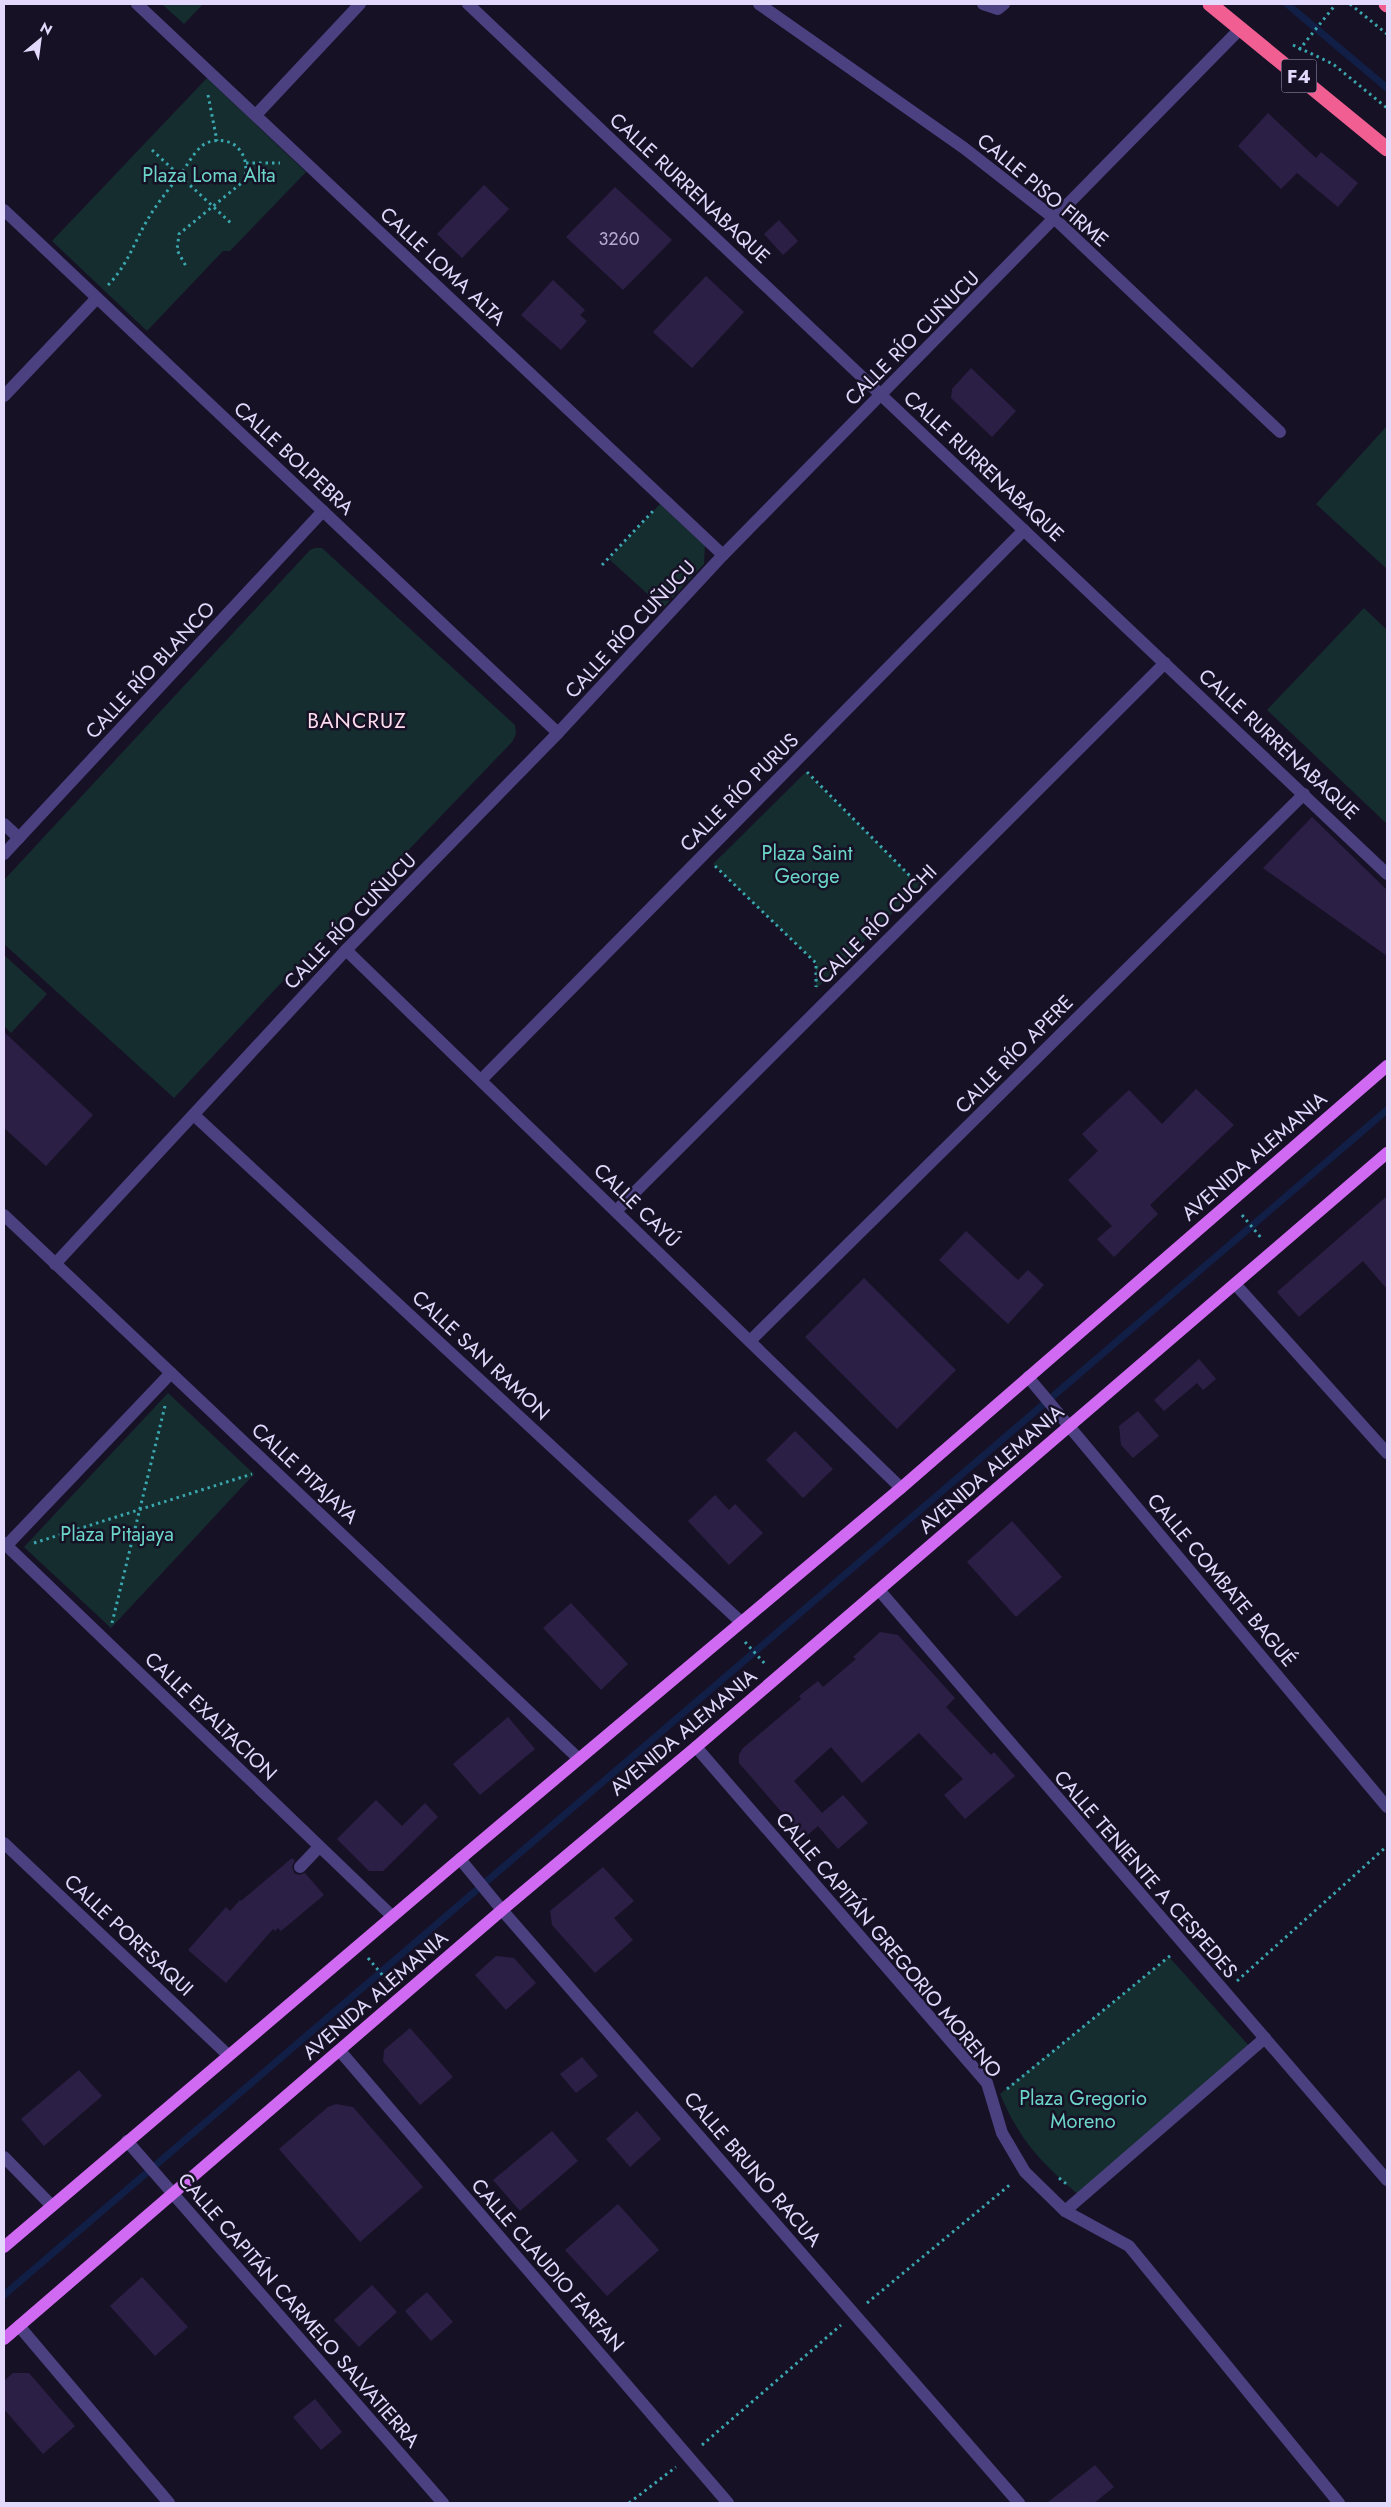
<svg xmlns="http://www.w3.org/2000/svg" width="1391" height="2507" viewBox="0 0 1391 2507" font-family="Jost,sans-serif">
<rect width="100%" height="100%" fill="#171126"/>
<g fill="#152d2f">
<polygon points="162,4 203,4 184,24"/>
<polygon points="207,78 306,172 230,251 223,251 147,331 52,241"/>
<polygon points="1387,426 1387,569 1316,504"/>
<polygon points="660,504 705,546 704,564 663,608 609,559"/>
<polygon points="315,548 322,548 515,725 516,734 512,742 282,982 174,1098 4,944 4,880 310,550"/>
<polygon points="1364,608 1387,630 1387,824 1267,710"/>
<polygon points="806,772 912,878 927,879 816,989 816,963 713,864"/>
<polygon points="4,955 47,994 11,1033 4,1026"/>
<polygon points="168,1393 254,1474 111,1628 24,1547"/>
<path d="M 1169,1957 L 1251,2048 L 1081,2197 C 1042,2163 1021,2143 1000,2094 Z"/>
</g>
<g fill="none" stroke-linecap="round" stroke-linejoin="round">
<g stroke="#111e45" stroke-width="7">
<polyline points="1287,4 1387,88"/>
<polyline points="4,2295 1387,1110"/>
</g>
</g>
<g fill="#2c1f45">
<polygon points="1268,113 1316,158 1321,152 1358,183 1338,207 1297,173 1281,189 1238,146"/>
<polygon points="484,185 509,209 462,258 437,234"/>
<polygon points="615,187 672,240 623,290 566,237"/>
<polygon points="779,220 798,241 783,255 764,234"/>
<polygon points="706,276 744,312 692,368 653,332"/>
<polygon points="553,280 585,310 580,315 587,321 561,350 521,315"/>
<polygon points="971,368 1016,411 992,437 951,398 952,389"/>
<polygon points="1312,817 1387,890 1387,956 1263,868"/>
<polygon points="4,1032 93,1115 46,1166 4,1128"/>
<polygon points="1196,1089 1234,1125 1150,1205 1158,1214 1114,1257 1097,1239 1112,1226 1068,1180 1098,1151 1082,1134 1129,1090 1162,1124"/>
<polygon points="1387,1196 1387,1289 1363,1261 1299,1317 1277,1292"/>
<polygon points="966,1231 1018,1280 1028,1270 1044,1285 1008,1324 939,1260"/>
<polygon points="864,1278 956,1370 897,1429 805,1337"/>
<polygon points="1199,1359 1216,1379 1203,1390 1197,1383 1164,1411 1154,1400"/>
<polygon points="1138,1411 1159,1436 1133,1458 1121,1445 1119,1426"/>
<polygon points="795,1431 833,1469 803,1498 766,1460"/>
<polygon points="715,1495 729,1510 735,1504 763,1533 729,1565 688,1521"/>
<polygon points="1012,1521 1062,1577 1016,1617 967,1562"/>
<polygon points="571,1603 628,1664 601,1690 543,1628"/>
<polygon points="880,1632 898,1635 955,1698 946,1707 991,1755 994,1752 1015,1776 965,1819 944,1795 963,1779 919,1733 862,1783 831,1747 794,1781 822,1813 843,1795 868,1823 838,1849 818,1826 804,1838 739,1763 739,1755 742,1749 801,1699 799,1696 818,1681 823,1687 856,1659 853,1657"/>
<polygon points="508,1717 535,1749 480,1795 453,1764"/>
<polygon points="376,1800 402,1826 425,1803 438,1817 383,1871 369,1871 337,1839"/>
<polygon points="292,1858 295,1861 292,1866 294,1873 299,1875 305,1873 324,1895 281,1931 278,1928 275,1931 273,1929 226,1983 188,1950 226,1907 230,1911 240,1900 241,1901"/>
<polygon points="603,1867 634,1901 614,1918 633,1940 595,1973 552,1925 550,1911"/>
<polygon points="496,1956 514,1958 536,1983 506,2010 475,1975"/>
<polygon points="410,2028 453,2077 420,2105 383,2061 384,2050"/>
<polygon points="582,2057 598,2076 576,2093 560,2074"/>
<polygon points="79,2070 102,2096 44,2146 21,2119"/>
<polygon points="336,2104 353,2107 423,2187 360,2242 279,2149 328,2107"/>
<polygon points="637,2111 661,2139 630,2167 606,2139"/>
<polygon points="552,2131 578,2161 520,2211 493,2180"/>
<polygon points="618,2204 659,2250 607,2296 565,2250"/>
<polygon points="142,2277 188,2327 155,2356 110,2306"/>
<polygon points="372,2285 397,2312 359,2347 334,2320"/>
<polygon points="427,2292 453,2322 431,2341 405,2311"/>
<polygon points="13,2373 29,2373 75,2426 43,2454 4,2409 4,2381"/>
<polygon points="315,2399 342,2432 321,2450 293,2417"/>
<polygon points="1095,2465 1114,2487 1094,2503 1047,2503"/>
</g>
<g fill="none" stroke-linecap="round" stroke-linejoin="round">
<g stroke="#3aa7af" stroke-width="3" stroke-dasharray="2.5 4" stroke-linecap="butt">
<polyline points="1350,4 1387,34"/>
<polyline points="1293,45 1333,64 1387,108"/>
<polyline points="1299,50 1336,4"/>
<polyline points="208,95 217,141"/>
<polyline points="152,150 233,225"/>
<polyline points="246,163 280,163"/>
<path d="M 108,285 C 128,265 134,242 148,219 C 157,203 170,188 182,172 C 188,164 194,152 203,145 C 213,138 230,139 238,148 C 247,158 247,168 244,181 L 179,234 L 177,250 L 187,268"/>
<polyline points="602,565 653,511"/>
<polyline points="807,772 912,878 924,879"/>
<polyline points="715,866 816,963 816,987"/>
<polyline points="1242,1215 1262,1239"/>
<polyline points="34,1543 252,1474"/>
<polyline points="112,1623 165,1406"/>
<polyline points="745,1642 766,1665"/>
<polyline points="368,1958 390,1984"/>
<polyline points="1237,1981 1387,1846"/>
<polyline points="1007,2089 1171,1955"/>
<polyline points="1059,2178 1069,2186"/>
<polyline points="867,2303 1012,2183"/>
<polyline points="702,2445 841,2325"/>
<polyline points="629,2503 676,2467"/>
</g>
<g stroke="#4b4180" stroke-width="12">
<polyline points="137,4 723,555"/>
<polyline points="468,4 1387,874"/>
<polyline points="759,4 964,148 1055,219 1280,432"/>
<polyline points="983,4 998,9 1004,4"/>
<polyline points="256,115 360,4"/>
<polyline points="4,210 558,733"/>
<polyline points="4,396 97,298"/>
<polyline points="4,824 19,838"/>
<polyline points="4,854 323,511"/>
<polyline points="346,950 901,1488"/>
<polyline points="481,1080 1024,530"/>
<polyline points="195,1116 741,1622"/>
<polyline points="616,1211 1165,663"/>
<polyline points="4,1215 579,1759"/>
<polyline points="55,1264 346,950 558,733 723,555 1241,28"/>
<polyline points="1236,1285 1387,1453"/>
<polyline points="750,1341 1304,794"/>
<polyline points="1028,1377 1387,1807"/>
<polyline points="4,1543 392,1916"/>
<polyline points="7,1545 171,1373"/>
<polyline points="879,1590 1387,2180"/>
<polyline points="696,1747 987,2083 1002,2133 1025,2172 1065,2211 1129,2246 1339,2503"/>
<polyline points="4,1843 228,2055"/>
<polyline points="460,1859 502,1910 1019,2503"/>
<polyline points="300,1867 319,1847"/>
<polyline points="340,2051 728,2503"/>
<polyline points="127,2141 443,2503"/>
<polyline points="4,2157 52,2206"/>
<polyline points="1065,2211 1265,2038"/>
<polyline points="19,2326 169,2503"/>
</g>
<g stroke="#d06af2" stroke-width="12">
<polyline points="4,2247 460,1859 901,1488 1387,1066"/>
<polyline points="4,2339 502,1910 696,1747 1387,1153"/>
</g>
<g stroke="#f15f92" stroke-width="15">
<polyline points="1210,4 1387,149"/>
<polyline points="1386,4 1387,5"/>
</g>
</g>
<g text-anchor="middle" stroke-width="5" stroke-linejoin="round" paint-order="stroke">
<g font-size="18" fill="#b4aace">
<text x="619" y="245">3260</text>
</g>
<rect fill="#171126" stroke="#a59dbc" stroke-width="1" x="1281.5" y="59.5" width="35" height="33" rx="4"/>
<g font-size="19" font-weight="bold" fill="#e2d9fc">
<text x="1299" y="83">F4</text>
</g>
<g font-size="20" fill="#6bd6c9" stroke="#171126">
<text x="209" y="182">Plaza Loma Alta</text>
<text x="807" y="860">Plaza Saint<tspan x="807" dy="23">George</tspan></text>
<text x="117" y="1541">Plaza Pitajaya</text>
<text x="1083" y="2105">Plaza Gregorio<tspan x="1083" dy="23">Moreno</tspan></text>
</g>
<g font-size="20" fill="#e2d9fc" stroke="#171126">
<text transform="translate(690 188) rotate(43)" y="7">CALLE RURRENABAQUE</text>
<text transform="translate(1043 190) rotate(40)" y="7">CALLE PISO FIRME</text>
<text transform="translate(443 266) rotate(43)" y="7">CALLE LOMA ALTA</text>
<text transform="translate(912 338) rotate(-45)" y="7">CALLE RÍO CUÑUCU</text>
<text transform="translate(294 458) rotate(43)" y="7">CALLE BOLPEBRA</text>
<text transform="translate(984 466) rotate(43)" y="7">CALLE RURRENABAQUE</text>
<text transform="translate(630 629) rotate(-47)" y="7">CALLE RÍO CUÑUCU</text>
<text transform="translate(150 670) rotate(-47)" y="7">CALLE RÍO BLANCO</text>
<text transform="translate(1279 744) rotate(43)" y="7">CALLE RURRENABAQUE</text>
<text transform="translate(739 792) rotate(-45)" y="7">CALLE RÍO PURUS</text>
<text transform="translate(350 921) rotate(-46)" y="7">CALLE RÍO CUÑUCU</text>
<text transform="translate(877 924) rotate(-45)" y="7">CALLE RÍO CUCHI</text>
<text transform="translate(1014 1054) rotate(-45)" y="7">CALLE RÍO APERE</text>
<text transform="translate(1254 1156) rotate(-41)" y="7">AVENIDA ALEMANIA</text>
<text transform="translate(637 1205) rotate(44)" y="7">CALLE CAYÚ</text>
<text transform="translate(481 1355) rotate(43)" y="7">CALLE SAN RAMON</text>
<text transform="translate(991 1469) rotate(-41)" y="7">AVENIDA ALEMANIA</text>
<text transform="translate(305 1473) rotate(43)" y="7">CALLE PITAJAYA</text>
<text transform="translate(1222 1580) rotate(50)" y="7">CALLE COMBATE BAGUÉ</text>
<text transform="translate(211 1716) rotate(44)" y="7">CALLE EXALTACION</text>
<text transform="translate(683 1732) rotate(-40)" y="7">AVENIDA ALEMANIA</text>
<text transform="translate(1146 1874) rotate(49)" y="7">CALLE TENIENTE A CESPEDES</text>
<text transform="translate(129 1935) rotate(43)" y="7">CALLE PORESAQUI</text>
<text transform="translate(889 1945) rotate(50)" y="7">CALLE CAPITÁN GREGORIO MORENO</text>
<text transform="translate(375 1995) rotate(-41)" y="7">AVENIDA ALEMANIA</text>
<text transform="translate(753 2169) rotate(49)" y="7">CALLE BRUNO RACUA</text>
<text transform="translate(548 2265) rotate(49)" y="7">CALLE CLAUDIO FARFAN</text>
<text transform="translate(299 2310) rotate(49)" y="7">CALLE CAPITÁN CARMELO SALVATIERRA</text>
</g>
<g font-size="21" letter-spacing="1" fill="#fcdbec" stroke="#171126">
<text x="357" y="728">BANCRUZ</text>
</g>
</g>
<rect width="1391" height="2507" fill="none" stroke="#e2d9fc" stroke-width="10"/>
<g transform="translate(40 40) rotate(29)" stroke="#171126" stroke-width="4" paint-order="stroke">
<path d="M0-4L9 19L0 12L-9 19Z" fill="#e2d9fc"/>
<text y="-8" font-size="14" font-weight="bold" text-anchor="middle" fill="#e2d9fc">N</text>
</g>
</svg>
